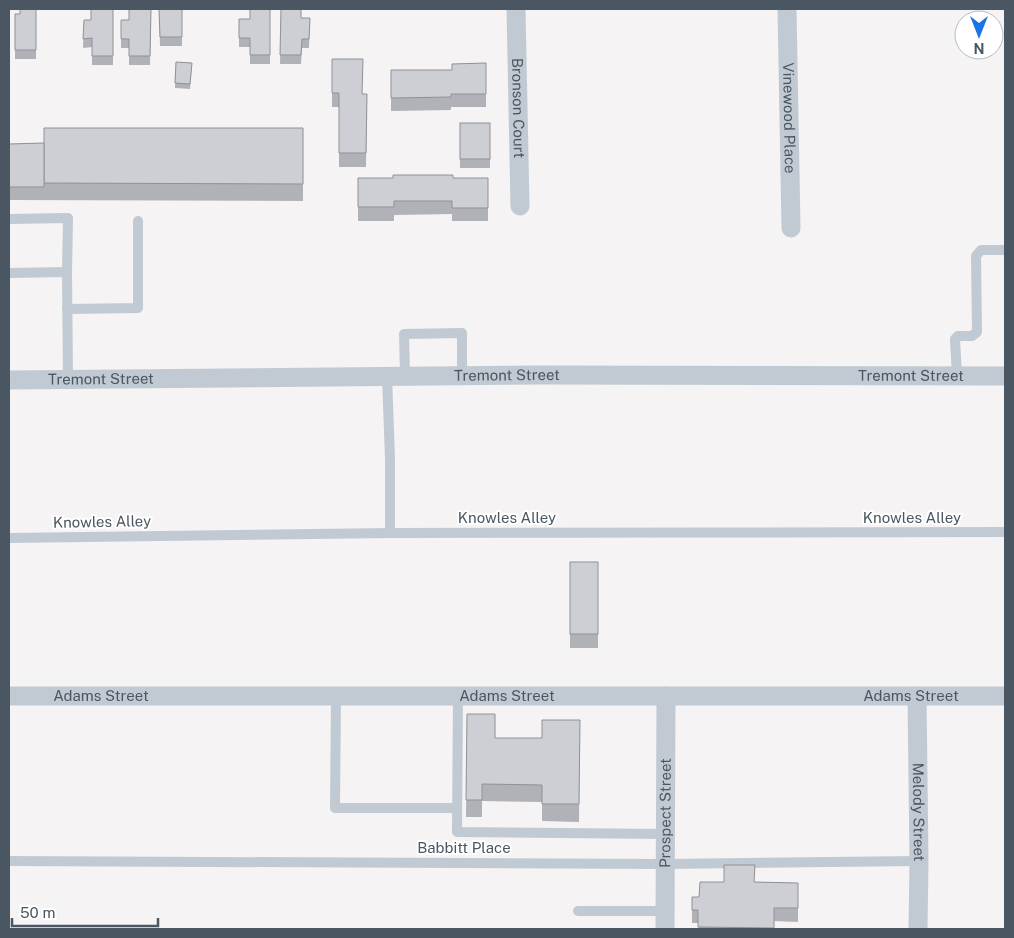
<svg xmlns="http://www.w3.org/2000/svg" width="1014" height="938" viewBox="0 0 1014 938" font-family="'Public Sans',sans-serif">
<rect width="100%" height="100%" fill="#f5f3f3"/>
<g fill="none" stroke-linecap="round" stroke-linejoin="round">
<g stroke="#c1cad2" stroke-width="10">
<polyline points="9,219 68,218 67,272"/>
<polyline points="9,273 67,272 68,379"/>
<polyline points="67,309 138,308 138,221"/>
<polyline points="387,376 390,459 390,533"/>
<polyline points="405,376 404,334 462,333 462,376"/>
<polyline points="957,376 955,339 958,336 972,336 977,332 976,256 981,250 1005,250"/>
<polyline points="9,538 390,533 1005,532"/>
<polyline points="336,696 335,808 457,808"/>
<polyline points="458,696 457,832 666,834"/>
<polyline points="9,861 666,864 919,861"/>
<polyline points="578,911 665,911"/>
</g>
<g stroke="#c1cad2" stroke-width="19">
<path id="s1" d="M 516,9 L 520,206"/>
<path id="s2" d="M 787,9 L 791,228"/>
<path id="s3" d="M 9,380 L 541,375 L 1005,376"/>
<path id="s4" d="M 9,696 L 1005,696"/>
<path id="s5" d="M 917,696 L 919,861 L 918,929"/>
<path id="s6" d="M 665,929 L 666,696"/>
</g>
</g>
<g fill="#b0b2b7">
<polygon points="36,9 36,59 15,59 15,14 20,14"/>
<polygon points="113,9 113,65 92,65 92,47 83,48 84,20 91,20"/>
<polygon points="151,9 150,65 129,65 129,48 121,48 121,20 129,20"/>
<polygon points="159,9 182,9 182,46 160,46"/>
<polygon points="270,9 270,64 250,64 250,47 239,47 239,19 250,19"/>
<polygon points="281,9 301,18 310,18 309,48 302,48 301,64 280,64"/>
<polygon points="332,59 362,94 367,94 366,167 339,167 339,107 332,107"/>
<polygon points="176,62 192,63 190,89 175,88"/>
<polygon points="486,63 486,107 451,107 451,110 391,111 391,70 452,70"/>
<rect x="460" y="123" width="30" height="45"/>
<polygon points="303,128 303,201 9,200 9,144 44,143"/>
<polygon points="358,178 488,178 488,221 452,221 452,214 394,215 394,221 358,221"/>
<rect x="570" y="562" width="28" height="86"/>
<polygon points="467,714 495,738 542,738 580,720 579,822 542,821 542,802 482,801 482,817 466,817"/>
<polygon points="755,882 798,883 798,922 774,921 774,929 698,929 698,923 692,923 692,897 699,897"/>
</g>
<g fill="#cdcfd5" stroke="#909195">
<polygon points="20,9 36,9 36,50 15,50 15,14 20,14"/>
<polygon points="91,9 113,9 113,56 92,56 92,38 83,39 84,20 91,20"/>
<polygon points="129,9 151,9 150,56 129,56 129,39 121,39 121,20 129,20"/>
<polygon points="159,9 182,9 182,37 160,37"/>
<polygon points="250,9 270,9 270,55 250,55 250,38 239,38 239,19 250,19"/>
<polygon points="281,9 301,9 301,18 310,18 309,39 302,39 301,55 280,55"/>
<polygon points="332,59 363,59 362,94 367,94 366,153 339,153 339,93 332,93"/>
<polygon points="176,62 192,63 190,84 175,83"/>
<polygon points="486,63 486,94 451,94 451,97 391,98 391,70 452,70 452,64"/>
<rect x="460" y="123" width="30" height="36"/>
<polygon points="44,128 303,128 303,184 44,183"/>
<polygon points="44,143 44,187 9,187 9,144"/>
<polygon points="393,175 453,175 453,178 488,178 488,208 452,208 452,201 394,201 394,207 358,207 358,178 393,178"/>
<rect x="570" y="562" width="28" height="72"/>
<polygon points="467,714 495,714 495,738 542,738 542,720 580,720 579,804 542,804 542,785 482,784 482,800 466,800"/>
<polygon points="724,865 755,865 754,882 798,883 798,908 774,908 774,928 698,927 698,910 692,910 692,897 699,897 700,882 724,882"/>
</g>
<g text-anchor="middle" stroke-width="4" stroke-linejoin="round" paint-order="stroke">
<g font-size="15" fill="#4a5661" stroke="#fff">
<text dy="5" stroke="none"><textPath href="#s1" startOffset="99">Bronson Court</textPath></text>
<text dy="5" stroke="none"><textPath href="#s2" startOffset="109">Vinewood Place</textPath></text>
<text dy="5" stroke="none"><textPath href="#s3" startOffset="498">Tremont Street</textPath></text>
<text dy="5" stroke="none"><textPath href="#s3" startOffset="902">Tremont Street</textPath></text>
<text dy="5" stroke="none"><textPath href="#s3" startOffset="92">Tremont Street</textPath></text>
<text x="507" y="523">Knowles Alley</text>
<text x="912" y="523">Knowles Alley</text>
<text transform="translate(102 522) rotate(-1)" y="5">Knowles Alley</text>
<text dy="5" stroke="none"><textPath href="#s4" startOffset="92">Adams Street</textPath></text>
<text dy="5" stroke="none"><textPath href="#s4" startOffset="498">Adams Street</textPath></text>
<text dy="5" stroke="none"><textPath href="#s4" startOffset="902">Adams Street</textPath></text>
<text dy="5" stroke="none"><textPath href="#s6" startOffset="116">Prospect Street</textPath></text>
<text dy="5" stroke="none"><textPath href="#s5" startOffset="116">Melody Street</textPath></text>
<text x="464" y="853">Babbitt Place</text>
</g>
</g>
<rect width="1014" height="938" fill="none" stroke="#4a5661" stroke-width="20"/>
<g transform="translate(979 35) rotate(180)"><circle r="24" fill="#ffffff" stroke="#b7bbc0"/>
<path d="M0-4L9 19L0 12L-9 19Z" fill="#1a73e8"/>
<text y="-8" font-size="14" font-weight="bold" text-anchor="middle" fill="#4a5661">N</text>
</g>
<path d="M12 918v8h146v-8" fill="none" stroke="#4a5661" stroke-width="2.5"/>
<text x="20" y="918" font-size="15" fill="#4a5661" stroke="#ffffff" stroke-width="4" paint-order="stroke">50 m</text>
</svg>
